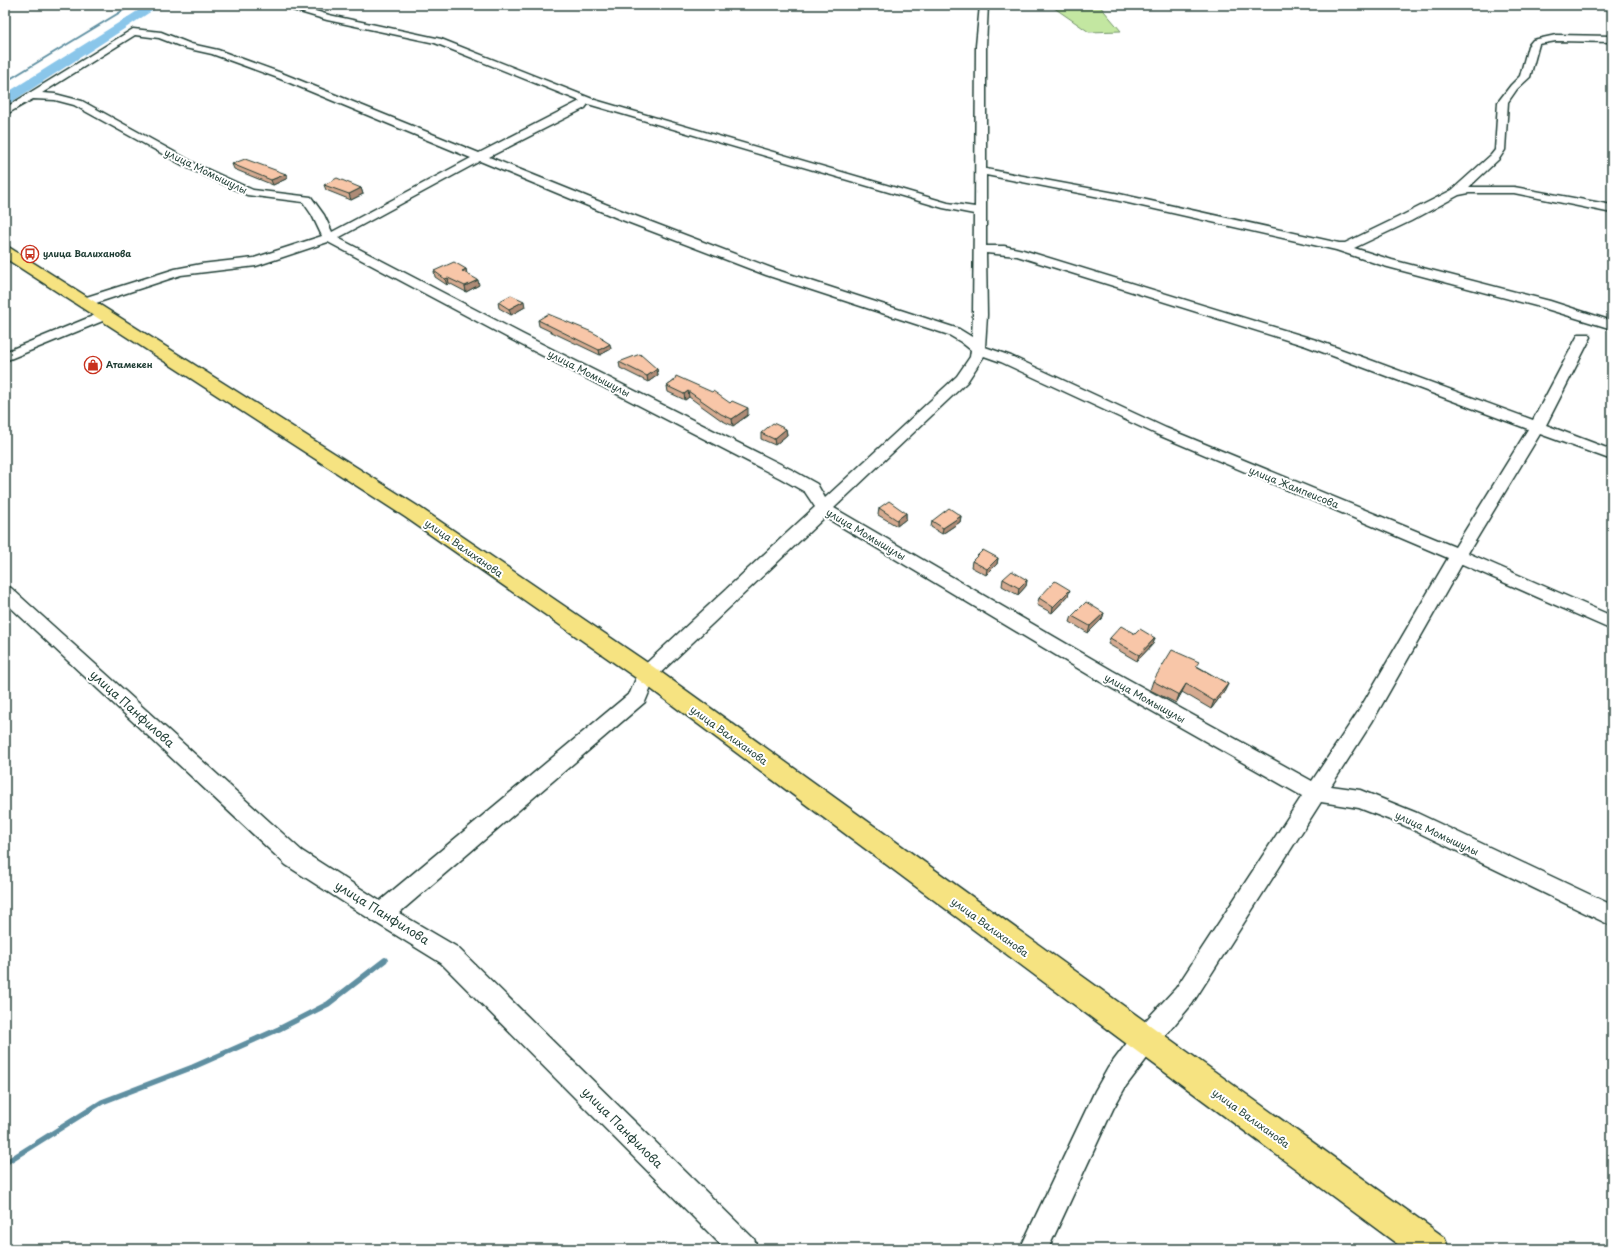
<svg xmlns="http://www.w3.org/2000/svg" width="1617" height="1254" font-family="'Playpen Sans',sans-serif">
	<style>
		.green { fill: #c3e7a1; stroke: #71926a }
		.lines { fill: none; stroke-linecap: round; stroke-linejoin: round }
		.stream-far1 { stroke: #5f8fa1; stroke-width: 2 }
		.stream { stroke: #5f8fa1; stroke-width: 5.5 }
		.river { fill: #8ac6ea; fill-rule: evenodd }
		.minor-casing { stroke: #1f3d34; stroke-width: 3 }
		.major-casing { stroke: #1f3d34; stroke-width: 3 }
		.minor { fill: #fff; fill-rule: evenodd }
		.major { fill: #f6e381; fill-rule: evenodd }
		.wall { fill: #d5aa90; stroke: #1f3d34 }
		.shaded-wall { fill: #ae8b76; stroke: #1f3d34 }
		.building { fill: #f8c6a8; stroke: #1f3d34 }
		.labels { text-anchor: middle; stroke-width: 4; stroke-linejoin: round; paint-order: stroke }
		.far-poi-label { font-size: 9px; font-weight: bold; fill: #1f3d34; stroke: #fff; text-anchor: start }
		.street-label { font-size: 10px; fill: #1f3d34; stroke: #fff }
		.near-street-label { font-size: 12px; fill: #1f3d34; stroke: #fff }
	</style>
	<rect width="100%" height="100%" fill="#fff"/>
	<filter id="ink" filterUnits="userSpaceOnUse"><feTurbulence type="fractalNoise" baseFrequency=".025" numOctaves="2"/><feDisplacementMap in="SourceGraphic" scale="8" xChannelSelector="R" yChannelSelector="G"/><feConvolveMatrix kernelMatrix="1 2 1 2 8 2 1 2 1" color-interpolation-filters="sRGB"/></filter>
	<g filter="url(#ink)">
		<path class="green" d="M 1050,5 L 1099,5 L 1121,31 L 1089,32 Z"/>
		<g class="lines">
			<path class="stream-far1" d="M 5,82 L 132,5"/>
			<path class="stream" d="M 5,1163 L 102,1102 L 193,1067 L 279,1029 L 328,1004 L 385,960"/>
			<path class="river" d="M 147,5 L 161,5 L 10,103 L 5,104 L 5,94 Z"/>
			<defs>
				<g id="minor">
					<path d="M 293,5 L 303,5 L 302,7 L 329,15 L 441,39 L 595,100 L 948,203 L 975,207 L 976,46 L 980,5 L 988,5 L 986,46 L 986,169 L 1115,193 L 1339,243 L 1345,243 L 1403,215 L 1452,190 L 1491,155 L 1495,150 L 1498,102 L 1511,85 L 1520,76 L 1528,46 L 1533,40 L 1556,35 L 1612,36 L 1612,42 L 1556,41 L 1539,44 L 1530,77 L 1517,89 L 1508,102 L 1505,150 L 1499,159 L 1469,187 L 1514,187 L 1612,205 L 1612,213 L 1514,193 L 1469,193 L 1459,195 L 1411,221 L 1354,248 L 1392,260 L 1550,301 L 1612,321 L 1612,329 L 1540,307 L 1384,266 L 1336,250 L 1115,200 L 986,175 L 986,246 L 1004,246 L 1023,250 L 1316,340 L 1533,420 L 1577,337 L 1579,334 L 1589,334 L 1591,337 L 1546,425 L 1612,450 L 1612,460 L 1540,434 L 1468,553 L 1612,616 L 1612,630 L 1462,564 L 1372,722 L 1331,786 L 1360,790 L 1417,813 L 1612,905 L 1612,926 L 1403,825 L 1359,808 L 1321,802 L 1192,1004 L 1154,1049 L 1126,1086 L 1113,1109 L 1048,1249 L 1020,1249 L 1095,1091 L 1108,1068 L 1136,1031 L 1176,988 L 1302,796 L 1099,681 L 825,517 L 655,678 L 645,702 L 399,913 L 457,947 L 754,1239 L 758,1249 L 725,1249 L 441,963 L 373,921 L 286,865 L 5,602 L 5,586 L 11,588 L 302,851 L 380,901 L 630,693 L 640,669 L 815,507 L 805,492 L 780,478 L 512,340 L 328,242 L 256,266 L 181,275 L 90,305 L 80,305 L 78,302 L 80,299 L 175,269 L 201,264 L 254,258 L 322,236 L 312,215 L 303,202 L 247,195 L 188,168 L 74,105 L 55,100 L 33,99 L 5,115 L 5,108 L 133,29 L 161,32 L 191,44 L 218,50 L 284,74 L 479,153 L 580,101 L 435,43 L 327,20 L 293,10 L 292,8 ZM 135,35 L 159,38 L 185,48 L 212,54 L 278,78 L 471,158 L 332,232 L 324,215 L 311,197 L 253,190 L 196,164 L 82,101 L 55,94 L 42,93 ZM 588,104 L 943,208 L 974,214 L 973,315 L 972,337 L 959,329 L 774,269 L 625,212 L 489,157 L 585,108 ZM 480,161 L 617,218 L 766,275 L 949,335 L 961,342 L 971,350 L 970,357 L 957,376 L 825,498 L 817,484 L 792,470 L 522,334 L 338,238 ZM 986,253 L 1017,256 L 1306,346 L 1528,429 L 1455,547 L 1166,428 L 1011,356 L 985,347 L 987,315 ZM 984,356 L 1001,362 L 1156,434 L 1448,558 L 1358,712 L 1312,781 L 1113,671 L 834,508 L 967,382 Z"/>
					<path d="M 105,311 L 110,312 L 112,315 L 110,318 L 5,361 L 5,352 Z"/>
				</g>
				<path id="major" d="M 5,246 L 10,248 L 419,507 L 655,668 L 1444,1237 L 1449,1249 L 1404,1249 L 1135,1050 L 639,680 L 405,517 L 5,258 Z"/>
			</defs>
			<use href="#minor" class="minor-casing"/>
			<use href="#major" class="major-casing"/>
			<use href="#minor" class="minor"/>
			<use href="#major" class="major"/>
		</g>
		<g class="wall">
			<path d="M 232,164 L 288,178 L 273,185 L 234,169 Z"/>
			<path d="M 324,185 L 361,188 L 363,194 L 351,200 L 326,190 Z"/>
			<path d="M 466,269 L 467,274 L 479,285 L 466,292 L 449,283 L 447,285 L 435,277 L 434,271 Z"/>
			<path d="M 498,302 L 525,307 L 511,315 L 499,308 Z"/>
			<path d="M 538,320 L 603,338 L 604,340 L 611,349 L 600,355 L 539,326 Z"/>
			<path d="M 619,362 L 657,369 L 658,375 L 648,382 L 620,368 Z"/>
			<path d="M 674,381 L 748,415 L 733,426 L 721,420 L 689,397 L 685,400 L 668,392 L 667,386 Z"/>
			<path d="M 786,429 L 787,435 L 775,445 L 761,439 L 761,433 Z"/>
			<path d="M 879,508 L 906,513 L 906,519 L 897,526 L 878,515 Z"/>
			<path d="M 961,516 L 960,522 L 942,534 L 931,527 L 932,521 Z"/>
			<path d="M 998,558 L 997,564 L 986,575 L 971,567 L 972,561 Z"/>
			<path d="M 1003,579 L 1027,580 L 1026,586 L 1018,595 L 1002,586 Z"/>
			<path d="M 1068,596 L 1052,613 L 1037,605 L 1039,598 Z"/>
			<path d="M 1104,613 L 1102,619 L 1088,633 L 1070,622 L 1072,616 Z"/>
			<path d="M 1135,634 L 1155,638 L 1153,644 L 1137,661 L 1108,644 L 1110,638 Z"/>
			<path d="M 1197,666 L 1228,684 L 1224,692 L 1211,709 L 1182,692 L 1176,703 L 1150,690 L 1153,681 Z"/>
		</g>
		<g class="shaded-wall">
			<path d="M 286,174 L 288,178 L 273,185 L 271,180 Z"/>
			<path d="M 361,188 L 363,194 L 351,200 L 349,194 Z"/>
			<path d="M 466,269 L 467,275 L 462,271 Z"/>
			<path d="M 448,278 L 449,283 L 447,285 L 445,279 Z"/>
			<path d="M 478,280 L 479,285 L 466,292 L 465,286 Z"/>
			<path d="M 524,301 L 525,307 L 511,315 L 509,309 Z"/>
			<path d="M 610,344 L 611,349 L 600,355 L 599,350 Z"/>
			<path d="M 657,369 L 658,375 L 648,382 L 647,376 Z"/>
			<path d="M 688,391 L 689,397 L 685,400 L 684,394 Z"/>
			<path d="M 748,408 L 748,415 L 733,426 L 732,419 Z"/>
			<path d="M 786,429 L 787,435 L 775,445 L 774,439 Z"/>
			<path d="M 906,513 L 906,519 L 897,526 L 897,520 Z"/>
			<path d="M 961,516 L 960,522 L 942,534 L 943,528 Z"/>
			<path d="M 998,558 L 997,564 L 986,575 L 987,569 Z"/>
			<path d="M 1027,580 L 1026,586 L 1018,595 L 1019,588 Z"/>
			<path d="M 1070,590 L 1068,596 L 1052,613 L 1053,607 Z"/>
			<path d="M 1104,613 L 1102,619 L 1088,633 L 1090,626 Z"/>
			<path d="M 1155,638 L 1153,644 L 1137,661 L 1139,655 Z"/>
			<path d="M 1186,684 L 1182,692 L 1176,703 L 1179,695 Z"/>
			<path d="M 1228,684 L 1224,692 L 1211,709 L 1214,701 Z"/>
		</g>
		<g class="building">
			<path d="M 245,159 L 286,174 L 271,180 L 232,164 Z"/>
			<path d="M 337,178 L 361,188 L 349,194 L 324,185 Z"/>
			<path d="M 454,262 L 466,269 L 462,271 L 478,280 L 465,286 L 448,278 L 445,279 L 434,271 Z"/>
			<path d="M 511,295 L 524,301 L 509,309 L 498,302 Z"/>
			<path d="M 548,314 L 592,332 L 603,338 L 602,339 L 610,344 L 599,350 L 538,320 Z"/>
			<path d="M 640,354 L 657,369 L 647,376 L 619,362 Z"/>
			<path d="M 676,376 L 712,392 L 713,391 L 730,403 L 732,401 L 748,408 L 732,419 L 721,414 L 688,391 L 684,394 L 667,386 L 674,381 Z"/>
			<path d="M 773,423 L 786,429 L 774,439 L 761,433 Z"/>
			<path d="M 889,501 L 906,513 L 897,520 L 879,508 Z"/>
			<path d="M 949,508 L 961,516 L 943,528 L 932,521 Z"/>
			<path d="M 983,550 L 998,558 L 987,569 L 972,561 Z"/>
			<path d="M 1012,571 L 1027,580 L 1019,588 L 1003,579 Z"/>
			<path d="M 1055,581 L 1070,590 L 1053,607 L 1039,598 Z"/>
			<path d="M 1086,602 L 1104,613 L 1090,626 L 1072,616 Z"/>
			<path d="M 1121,626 L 1135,634 L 1140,629 L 1155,638 L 1139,655 L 1110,638 Z"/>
			<path d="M 1172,650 L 1199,662 L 1196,666 L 1228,684 L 1214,701 L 1186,684 L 1179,695 L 1153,681 Z"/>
		</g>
	</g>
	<defs>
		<symbol id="bus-ring" viewBox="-11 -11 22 22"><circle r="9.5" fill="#fff" stroke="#c8321e" stroke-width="1.5"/><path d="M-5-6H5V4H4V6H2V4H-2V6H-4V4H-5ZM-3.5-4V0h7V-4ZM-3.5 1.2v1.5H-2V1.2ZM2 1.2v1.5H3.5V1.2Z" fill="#c8321e"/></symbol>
		<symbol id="shop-ring" viewBox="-11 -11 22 22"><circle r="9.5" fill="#fff" stroke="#c8321e" stroke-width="1.5"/><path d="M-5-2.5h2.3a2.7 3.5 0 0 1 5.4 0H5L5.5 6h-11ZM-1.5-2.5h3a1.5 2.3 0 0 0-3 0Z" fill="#c8321e"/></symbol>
	</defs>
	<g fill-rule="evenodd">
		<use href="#bus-ring" x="20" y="244" width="20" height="20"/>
		<use href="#shop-ring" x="83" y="355" width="20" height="20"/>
	</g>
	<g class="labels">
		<g class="far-poi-label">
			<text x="43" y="257">улица Валиханова</text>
			<text x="106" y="368">Атамекен</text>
		</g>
		<g class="street-label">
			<text transform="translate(206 171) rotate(26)" y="4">улица Момышулы</text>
			<text transform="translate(589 373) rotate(27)" y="4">улица Момышулы</text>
			<text transform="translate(1294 487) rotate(22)" y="4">улица Жампеисова</text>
			<text transform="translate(866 534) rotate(31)" y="4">улица Момышулы</text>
			<text transform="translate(464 548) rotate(35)" y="4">улица Валиханова</text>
			<text transform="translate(1145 698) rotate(29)" y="4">улица Момышулы</text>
			<text transform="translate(729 735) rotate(36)" y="4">улица Валиханова</text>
			<text transform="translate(1437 833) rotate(25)" y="4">улица Момышулы</text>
			<text transform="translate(990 927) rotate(36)" y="4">улица Валиханова</text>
			<text transform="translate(1251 1118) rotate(36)" y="4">улица Валиханова</text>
		</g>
		<g class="near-street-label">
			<text transform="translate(132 709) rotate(42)" y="4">улица Панфилова</text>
			<text transform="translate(382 913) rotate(32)" y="4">улица Панфилова</text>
			<text transform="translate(622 1128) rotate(45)" y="4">улица Панфилова</text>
		</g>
	</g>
	<rect width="1617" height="1254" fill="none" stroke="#fff" stroke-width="20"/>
	<rect x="10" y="10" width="1597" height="1234" fill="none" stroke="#1f3d34" stroke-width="1.5" filter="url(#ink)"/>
</svg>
